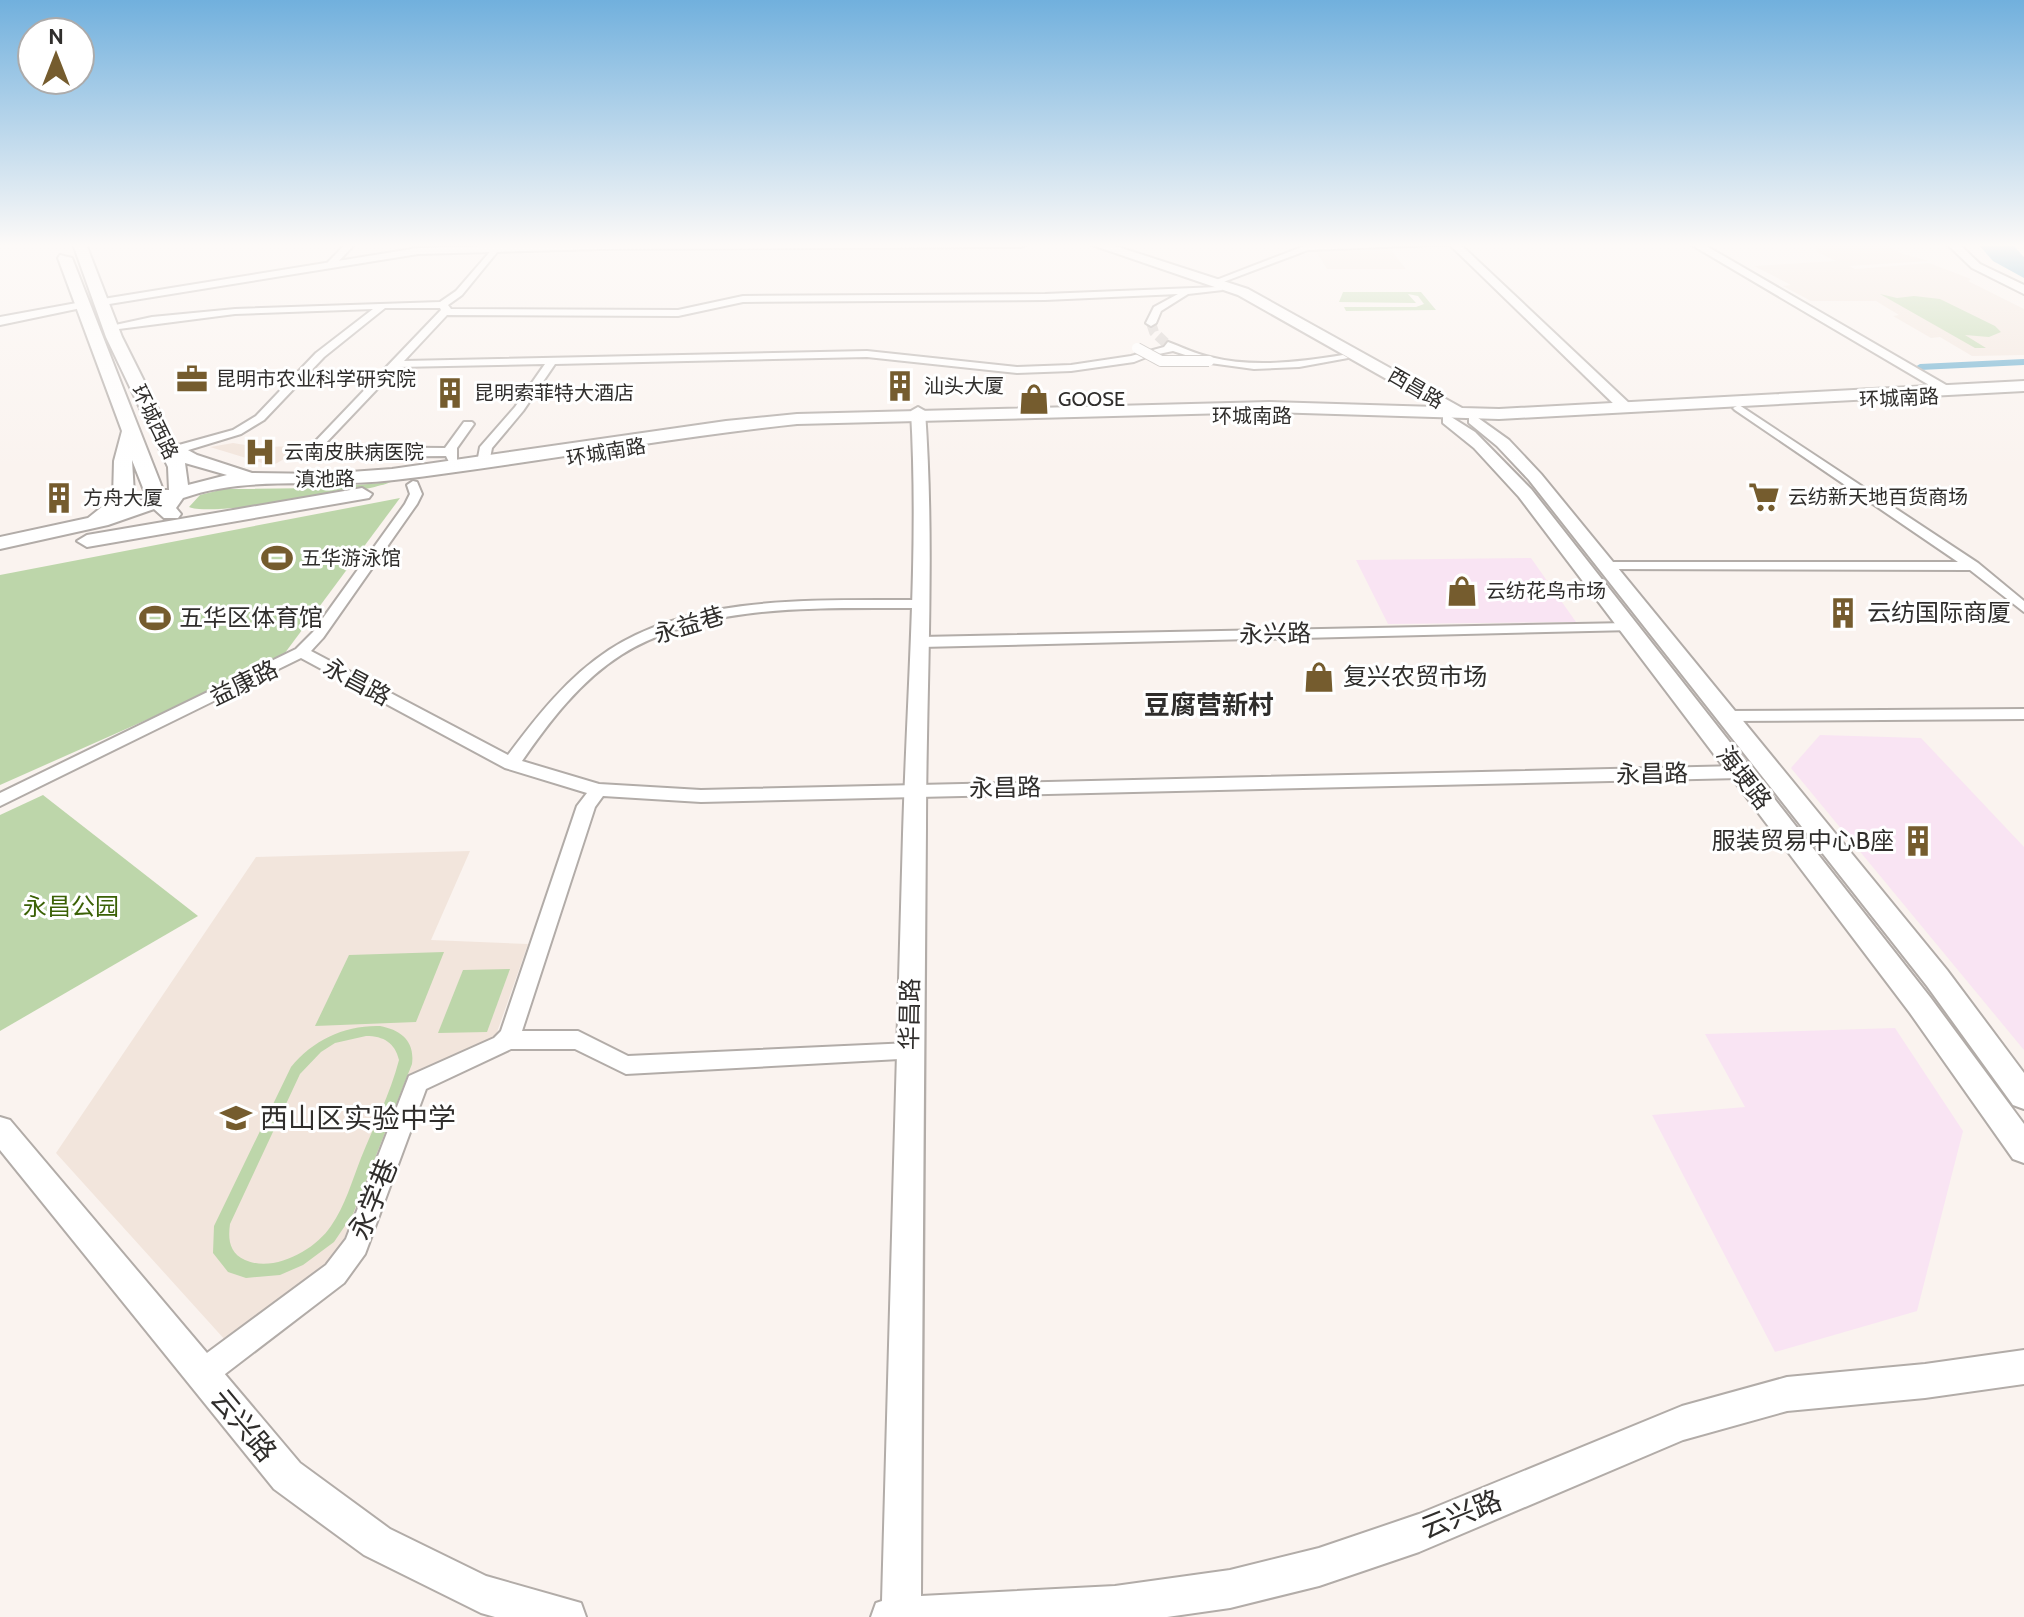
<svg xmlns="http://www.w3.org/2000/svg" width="2024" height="1617" font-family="Cabin,'Noto Sans SC',sans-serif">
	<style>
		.commercial { fill: #f9e4f3 }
		.built { fill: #f2e5dc }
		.green { fill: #bdd6aa; fill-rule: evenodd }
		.water { fill: #5fa9cc }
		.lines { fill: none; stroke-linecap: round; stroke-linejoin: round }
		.canal { fill: #5fa9cc; fill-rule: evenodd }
		.minor-tunnel { stroke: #d2ccc8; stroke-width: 10; stroke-dasharray: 10 5; stroke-linecap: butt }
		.minor-casing { stroke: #b2aca8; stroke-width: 4 }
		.tertiary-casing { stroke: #b2aca8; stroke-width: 4 }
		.secondary-casing { stroke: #b2aca8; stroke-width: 4 }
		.primary-casing { stroke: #b2aca8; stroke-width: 4 }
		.minor { fill: #fff; fill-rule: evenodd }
		.tertiary { fill: #fff; fill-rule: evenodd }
		.secondary { fill: #fff; fill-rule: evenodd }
		.primary { fill: #fff; fill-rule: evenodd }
		.minor-bridge-casing { stroke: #b2aca8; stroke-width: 12; stroke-linecap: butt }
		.minor-bridge { stroke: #fff; stroke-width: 10 }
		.labels { text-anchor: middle; stroke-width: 6; stroke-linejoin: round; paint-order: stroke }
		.far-poi-label { font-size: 20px; fill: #302e2c; stroke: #fff; text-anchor: start }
		.far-street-label { font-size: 20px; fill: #302e2c; stroke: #fff }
		.poi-label { font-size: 24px; fill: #302e2c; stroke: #fff; text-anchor: start }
		.street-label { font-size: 24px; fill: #302e2c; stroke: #fff }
		.park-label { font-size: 24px; fill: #3b6106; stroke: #fff }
		.neighbourhood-label { font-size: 26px; font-weight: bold; fill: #302e2c; stroke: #fff }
		.near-poi-label { font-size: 28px; fill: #302e2c; stroke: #fff; text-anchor: start }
		.near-street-label { font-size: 28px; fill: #302e2c; stroke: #fff }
	</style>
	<rect width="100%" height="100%" fill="#faf3ef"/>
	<g class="commercial">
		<path d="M 1531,558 L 1576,622 L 1388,624 L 1356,560 Z"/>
		<path d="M 1820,735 L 1921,738 L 2024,847 L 2024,1050 L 1791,768 Z"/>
		<path d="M 1895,1028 L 1963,1131 L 1917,1311 L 1775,1352 L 1652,1115 L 1745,1107 L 1705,1034 Z"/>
	</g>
	<g class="built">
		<path d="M 1814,244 L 1885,244 L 1903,254 L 1929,261 L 1849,266 L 1855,269 L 1929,263 L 1971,279 L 1968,281 L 2024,309 L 2024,355 L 1972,356 L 1940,337 L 1931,338 L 1893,316 L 1899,315 L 1876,301 L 1811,301 L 1783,286 L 1791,285 L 1754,266 L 1836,261 L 1817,252 Z"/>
		<path d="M 1314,248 L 1389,248 L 1406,269 L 1327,269 Z"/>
		<path d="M 233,443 L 257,447 L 306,446 L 272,466 L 210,447 Z"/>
		<path d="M 470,851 L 431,940 L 528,944 L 495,1038 L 407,1083 L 343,1241 L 323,1269 L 226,1341 L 56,1153 L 256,857 Z"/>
	</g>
	<g class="green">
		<path d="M 1343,292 L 1421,292 L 1436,310 L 1346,311 L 1344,307 L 1416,307 L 1424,304 L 1418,296 L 1408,294 L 1416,303 L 1339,302 Z"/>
		<path d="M 1880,294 L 1897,298 L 1914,296 L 1940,299 L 1995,326 L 2001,332 L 1989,337 L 1965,335 L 1986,348 L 1975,348 Z"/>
		<path d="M 391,482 C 369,492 209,517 189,507 L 200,495 L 224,489 L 322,488 Z"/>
		<path d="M 400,498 L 279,661 L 0,785 L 0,575 Z"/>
		<path d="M 43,795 L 198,916 L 0,1031 L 0,815 Z"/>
		<path d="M 444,952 L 416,1022 L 315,1026 L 349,955 Z"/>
		<path d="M 510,969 L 487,1032 L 438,1033 L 463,970 Z"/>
		<path d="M 380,1026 C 401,1030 415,1041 412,1064 L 353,1214 L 334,1242 L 303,1265 L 280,1275 L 246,1278 L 228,1272 L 213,1253 L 214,1226 L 291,1067 C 313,1040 345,1025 380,1026 ZM 366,1036 C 384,1036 395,1043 399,1060 C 390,1094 374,1126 361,1158 C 352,1181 345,1206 331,1226 C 315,1250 274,1273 245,1260 C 229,1253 228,1239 230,1224 L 300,1074 L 321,1052 L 335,1043 Z"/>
	</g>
	<path class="water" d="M 1978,244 L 2012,244 L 2024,257 L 2024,278 L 1993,261 Z"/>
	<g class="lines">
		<path class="canal" d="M 2024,359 L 2024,365 L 1920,370 L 1915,367 L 1920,364 Z"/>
		<path class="minor-tunnel" d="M 1151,323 L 1154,332 L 1168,345"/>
		<defs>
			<g id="minor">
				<path d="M 346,244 L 355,244 L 334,266 L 328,266 L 328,262 Z"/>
				<path d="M 1459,244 L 1308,250 L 1218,284 L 1211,282 L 1307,245 Z"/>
				<path d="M 495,246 L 498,251 L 462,295 L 448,305 L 451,309 L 678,310 L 743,296 L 1045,294 L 1218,287 L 1223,290 L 1188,294 L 1161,311 L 1156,323 L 1151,326 L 1146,323 L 1154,307 L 1178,294 L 1045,300 L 743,302 L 678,316 L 447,315 L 404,361 L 867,351 L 1017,367 L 1071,365 L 1131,356 L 1164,347 L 1168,342 C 1182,347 1195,354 1210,357 C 1253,368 1299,362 1343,355 L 1348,358 L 1299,367 L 1254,369 L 1210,363 L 1173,351 L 1149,356 L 1134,362 L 1071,371 L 1017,373 L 867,357 L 555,364 L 523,411 L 492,448 L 489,463 L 483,467 L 477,463 L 480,447 L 515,407 L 545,364 L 398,367 L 322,447 L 445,448 L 464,422 L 472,422 L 474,424 L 457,448 L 457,462 L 449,462 L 446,456 L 324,457 L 309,448 L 441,310 L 440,308 L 385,308 L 324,357 L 264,420 L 241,434 L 172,455 L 166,451 L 168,448 L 233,430 L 256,416 L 316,353 L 373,309 L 235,314 L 111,330 L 106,327 L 152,317 L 235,309 L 440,302 L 456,291 Z"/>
				<path d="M 1739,405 L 1978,563 L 2024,601 L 2024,612 L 1970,570 L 1600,569 L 1598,566 L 1605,562 L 1958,562 L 1735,410 L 1733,408 Z"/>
				<path d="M 413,481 L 417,482 L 422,494 L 417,504 L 323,638 L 311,651 L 508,755 C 537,716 568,677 609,650 C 695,593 822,601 920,600 L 927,604 L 920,608 C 822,609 708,601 621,655 C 580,681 549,722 522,761 L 599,784 L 701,790 L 1740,766 L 1749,772 L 1740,778 L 701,802 L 603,796 L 595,807 L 522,1031 L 578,1031 L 628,1056 L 910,1043 L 918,1046 L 921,1052 L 918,1058 L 626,1074 L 575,1049 L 511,1049 L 426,1089 L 365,1254 L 344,1283 L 212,1384 L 202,1388 L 192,1384 L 188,1374 L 192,1364 L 326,1265 L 346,1239 L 409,1076 L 494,1038 L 501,1031 L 577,806 L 587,793 L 505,768 L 301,658 L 0,806 L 0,793 L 296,649 L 313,632 L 405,504 L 410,494 L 407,485 Z"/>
				<path d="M 1628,623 L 1633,624 L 1633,630 L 921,647 L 913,642 L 921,637 Z"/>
				<path d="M 2024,709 L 2024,719 L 1725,721 L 1717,716 L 1725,711 Z"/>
			</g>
			<g id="tertiary">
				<path d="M 555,244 L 1027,244 L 1022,247 L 600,249 L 418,254 L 103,305 L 97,302 L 103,299 L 418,248 Z"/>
				<path d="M 1449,244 L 1460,244 L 1630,404 L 1630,410 L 1620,410 Z"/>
				<path d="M 1690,244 L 1703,244 L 1953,389 L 1941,392 Z"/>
				<path d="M 82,302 L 88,305 L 86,307 L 0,325 L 0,317 Z"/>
				<path d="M 918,407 L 925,411 C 935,550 926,689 926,828 C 924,1084 922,1340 921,1596 L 1115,1586 L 1230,1570 L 1319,1548 L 1419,1514 L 1682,1406 L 1787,1377 L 1925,1364 L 2024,1350 L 2024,1384 L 1925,1398 L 1787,1411 L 1683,1440 L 1419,1552 L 1319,1586 L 1230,1608 L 1167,1617 L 871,1617 L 876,1603 L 882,1601 C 889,1345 896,1089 903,834 C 907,693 919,552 911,411 Z"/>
				<path d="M 0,1117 L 10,1120 L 300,1463 L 390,1529 L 486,1576 L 581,1603 L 586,1617 L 495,1617 L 481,1613 L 364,1555 L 274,1489 L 0,1150 Z"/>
			</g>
			<g id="secondary">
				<path d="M 1947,244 L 1959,244 L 1980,264 L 2024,285 L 2024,294 L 1972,268 Z"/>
				<path d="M 1448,415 L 1475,432 L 1531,489 L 1930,997 L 2024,1124 L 2024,1163 L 2013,1159 L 1910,1013 L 1519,497 L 1474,448 L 1443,423 L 1443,417 Z"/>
				<path d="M 1474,415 L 1509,440 L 1541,474 L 1947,970 L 2024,1073 L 2024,1109 L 2013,1105 L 1927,986 L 1529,480 L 1497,446 L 1469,423 L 1469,417 Z"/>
			</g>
			<g id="primary">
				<path d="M 73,244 L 86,244 L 122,337 L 175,443 L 197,455 L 252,473 L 323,474 L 392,469 L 726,421 L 797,414 L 1269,402 L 1436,407 L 1238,295 L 1089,244 L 1109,244 L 1248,289 L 1462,408 L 1499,409 L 2024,381 L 2024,391 L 1499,419 L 1269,412 L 797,424 C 662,438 529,464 394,480 C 324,489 251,474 183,498 L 176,508 L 181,514 L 178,518 L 164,518 L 154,509 L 108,525 L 0,549 L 0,537 L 88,518 L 113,498 L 114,461 L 122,431 L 58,258 L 60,255 L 72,258 L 163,490 L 169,490 L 168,467 L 106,337 ZM 132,460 L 147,498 L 129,504 L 134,494 ZM 185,463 L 227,475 L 188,485 Z"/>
				<path d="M 362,488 L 372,494 L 369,498 L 87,547 L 77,541 L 87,535 Z"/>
			</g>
		</defs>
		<use href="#minor" class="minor-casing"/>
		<use href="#tertiary" class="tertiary-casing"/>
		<use href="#secondary" class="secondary-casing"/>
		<use href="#primary" class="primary-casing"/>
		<use href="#minor" class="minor"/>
		<use href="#tertiary" class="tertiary"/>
		<use href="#secondary" class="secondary"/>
		<use href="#primary" class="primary"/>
		<defs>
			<path id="minor-bridge" d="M 1137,348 L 1161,361 L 1209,361"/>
		</defs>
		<use href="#minor-bridge" class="minor-bridge-casing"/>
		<use href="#minor-bridge" class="minor-bridge"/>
	</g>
	<linearGradient id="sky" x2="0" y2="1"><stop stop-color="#71b0dd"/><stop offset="0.52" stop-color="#fdfaf8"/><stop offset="1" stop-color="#fdfaf8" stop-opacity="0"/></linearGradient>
	<rect width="2024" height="471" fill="url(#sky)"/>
	<defs>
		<symbol id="office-bare" viewBox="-9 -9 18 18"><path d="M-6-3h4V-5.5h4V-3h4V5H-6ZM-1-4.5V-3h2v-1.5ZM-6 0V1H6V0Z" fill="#755c2e" stroke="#fff" stroke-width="2.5" paint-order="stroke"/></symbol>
		<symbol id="building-bare" viewBox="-9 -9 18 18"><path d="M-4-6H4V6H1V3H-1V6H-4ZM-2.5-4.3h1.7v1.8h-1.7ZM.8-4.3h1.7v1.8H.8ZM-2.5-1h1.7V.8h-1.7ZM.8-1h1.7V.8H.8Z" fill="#755c2e" stroke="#fff" stroke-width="2.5" paint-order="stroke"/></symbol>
		<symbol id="shop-bare" viewBox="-9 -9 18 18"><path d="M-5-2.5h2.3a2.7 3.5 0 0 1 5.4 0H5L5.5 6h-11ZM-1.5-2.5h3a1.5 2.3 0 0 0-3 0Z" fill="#755c2e" stroke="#fff" stroke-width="2.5" paint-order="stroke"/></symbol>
		<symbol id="hospital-bare" viewBox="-9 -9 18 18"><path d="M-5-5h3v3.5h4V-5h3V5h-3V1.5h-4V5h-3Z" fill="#755c2e" stroke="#fff" stroke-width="2.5" paint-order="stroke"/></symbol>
		<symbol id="supermarket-bare" viewBox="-9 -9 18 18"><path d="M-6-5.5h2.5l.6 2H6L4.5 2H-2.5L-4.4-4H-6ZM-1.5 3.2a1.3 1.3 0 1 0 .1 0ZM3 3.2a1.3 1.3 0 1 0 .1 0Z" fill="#755c2e" stroke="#fff" stroke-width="2.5" paint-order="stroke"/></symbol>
		<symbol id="stadium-bare" viewBox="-9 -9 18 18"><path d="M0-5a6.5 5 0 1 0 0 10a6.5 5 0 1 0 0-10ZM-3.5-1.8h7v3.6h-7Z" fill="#755c2e" stroke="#fff" stroke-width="2.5" paint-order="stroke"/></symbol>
		<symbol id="school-bare" viewBox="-9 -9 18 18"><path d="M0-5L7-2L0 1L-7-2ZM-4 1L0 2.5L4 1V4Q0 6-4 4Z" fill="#755c2e" stroke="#fff" stroke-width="2.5" paint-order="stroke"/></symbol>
	</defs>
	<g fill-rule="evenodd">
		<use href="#office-bare" x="170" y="357" width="44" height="44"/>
		<use href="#building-bare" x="878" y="364" width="44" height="44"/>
		<use href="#building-bare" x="428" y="371" width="44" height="44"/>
		<use href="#shop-bare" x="1012" y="377" width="44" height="44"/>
		<use href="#hospital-bare" x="238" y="430" width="44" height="44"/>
		<use href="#supermarket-bare" x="1742" y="475" width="44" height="44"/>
		<use href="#building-bare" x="37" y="476" width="44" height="44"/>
		<use href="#stadium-bare" x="255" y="536" width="44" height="44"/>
		<use href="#shop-bare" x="1440" y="569" width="44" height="44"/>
		<use href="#building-bare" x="1821" y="591" width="44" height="44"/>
		<use href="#stadium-bare" x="133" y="596" width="44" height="44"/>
		<use href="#shop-bare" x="1297" y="655" width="44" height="44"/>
		<use href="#building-bare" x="1896" y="819" width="44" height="44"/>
		<use href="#school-bare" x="214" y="1096" width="44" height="44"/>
	</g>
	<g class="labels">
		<g class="far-poi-label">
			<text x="216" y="386">昆明市农业科学研究院</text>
			<text x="924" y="393">汕头大厦</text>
			<text x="474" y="400">昆明索菲特大酒店</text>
			<text x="1058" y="406">GOOSE</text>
			<text x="284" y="459">云南皮肤病医院</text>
			<text x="1788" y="504">云纺新天地百货商场</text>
			<text x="83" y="505">方舟大厦</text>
			<text x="301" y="565">五华游泳馆</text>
			<text x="1486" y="598">云纺花鸟市场</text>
		</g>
		<g class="far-street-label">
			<text transform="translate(1416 388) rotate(30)" y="7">西昌路</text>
			<text transform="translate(1899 398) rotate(-3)" y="7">环城南路</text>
			<text x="1252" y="423">环城南路</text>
			<text transform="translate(155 422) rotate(64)" y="7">环城西路</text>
			<text transform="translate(606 452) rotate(-10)" y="7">环城南路</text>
			<text transform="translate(325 479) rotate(-1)" y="7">滇池路</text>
		</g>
		<g class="poi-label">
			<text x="1867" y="621">云纺国际商厦</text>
			<text x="179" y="626">五华区体育馆</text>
			<text x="1343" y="685">复兴农贸市场</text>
			<text x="1894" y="849" text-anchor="end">服装贸易中心B座</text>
		</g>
		<g class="street-label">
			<text transform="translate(689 625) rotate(-17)" y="8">永益巷</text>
			<text transform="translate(1275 634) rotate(-1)" y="8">永兴路</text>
			<text transform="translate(357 682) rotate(28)" y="8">永昌路</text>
			<text transform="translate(244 683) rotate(-26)" y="8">益康路</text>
			<text transform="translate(1652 774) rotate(-1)" y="8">永昌路</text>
			<text transform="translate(1744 778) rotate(52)" y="8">海埂路</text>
			<text transform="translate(1005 788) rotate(-1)" y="8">永昌路</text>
			<text transform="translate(910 1014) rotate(-89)" y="8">华昌路</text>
		</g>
		<g class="park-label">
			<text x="71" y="915">永昌公园</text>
		</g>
		<g class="neighbourhood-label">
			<text x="1209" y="714">豆腐营新村</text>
		</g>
		<g class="near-poi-label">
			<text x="260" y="1128">西山区实验中学</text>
		</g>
		<g class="near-street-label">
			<text transform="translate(373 1199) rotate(-68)" y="10">永学巷</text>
			<text transform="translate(244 1425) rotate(50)" y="10">云兴路</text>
			<text transform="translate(1461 1514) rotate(-22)" y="10">云兴路</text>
		</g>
	</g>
	<g transform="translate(56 56)"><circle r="38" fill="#ffffff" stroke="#acabab" stroke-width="2"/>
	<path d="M0-6L14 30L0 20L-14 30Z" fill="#755c2e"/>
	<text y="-12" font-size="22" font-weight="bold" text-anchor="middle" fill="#302e2c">N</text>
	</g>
</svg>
